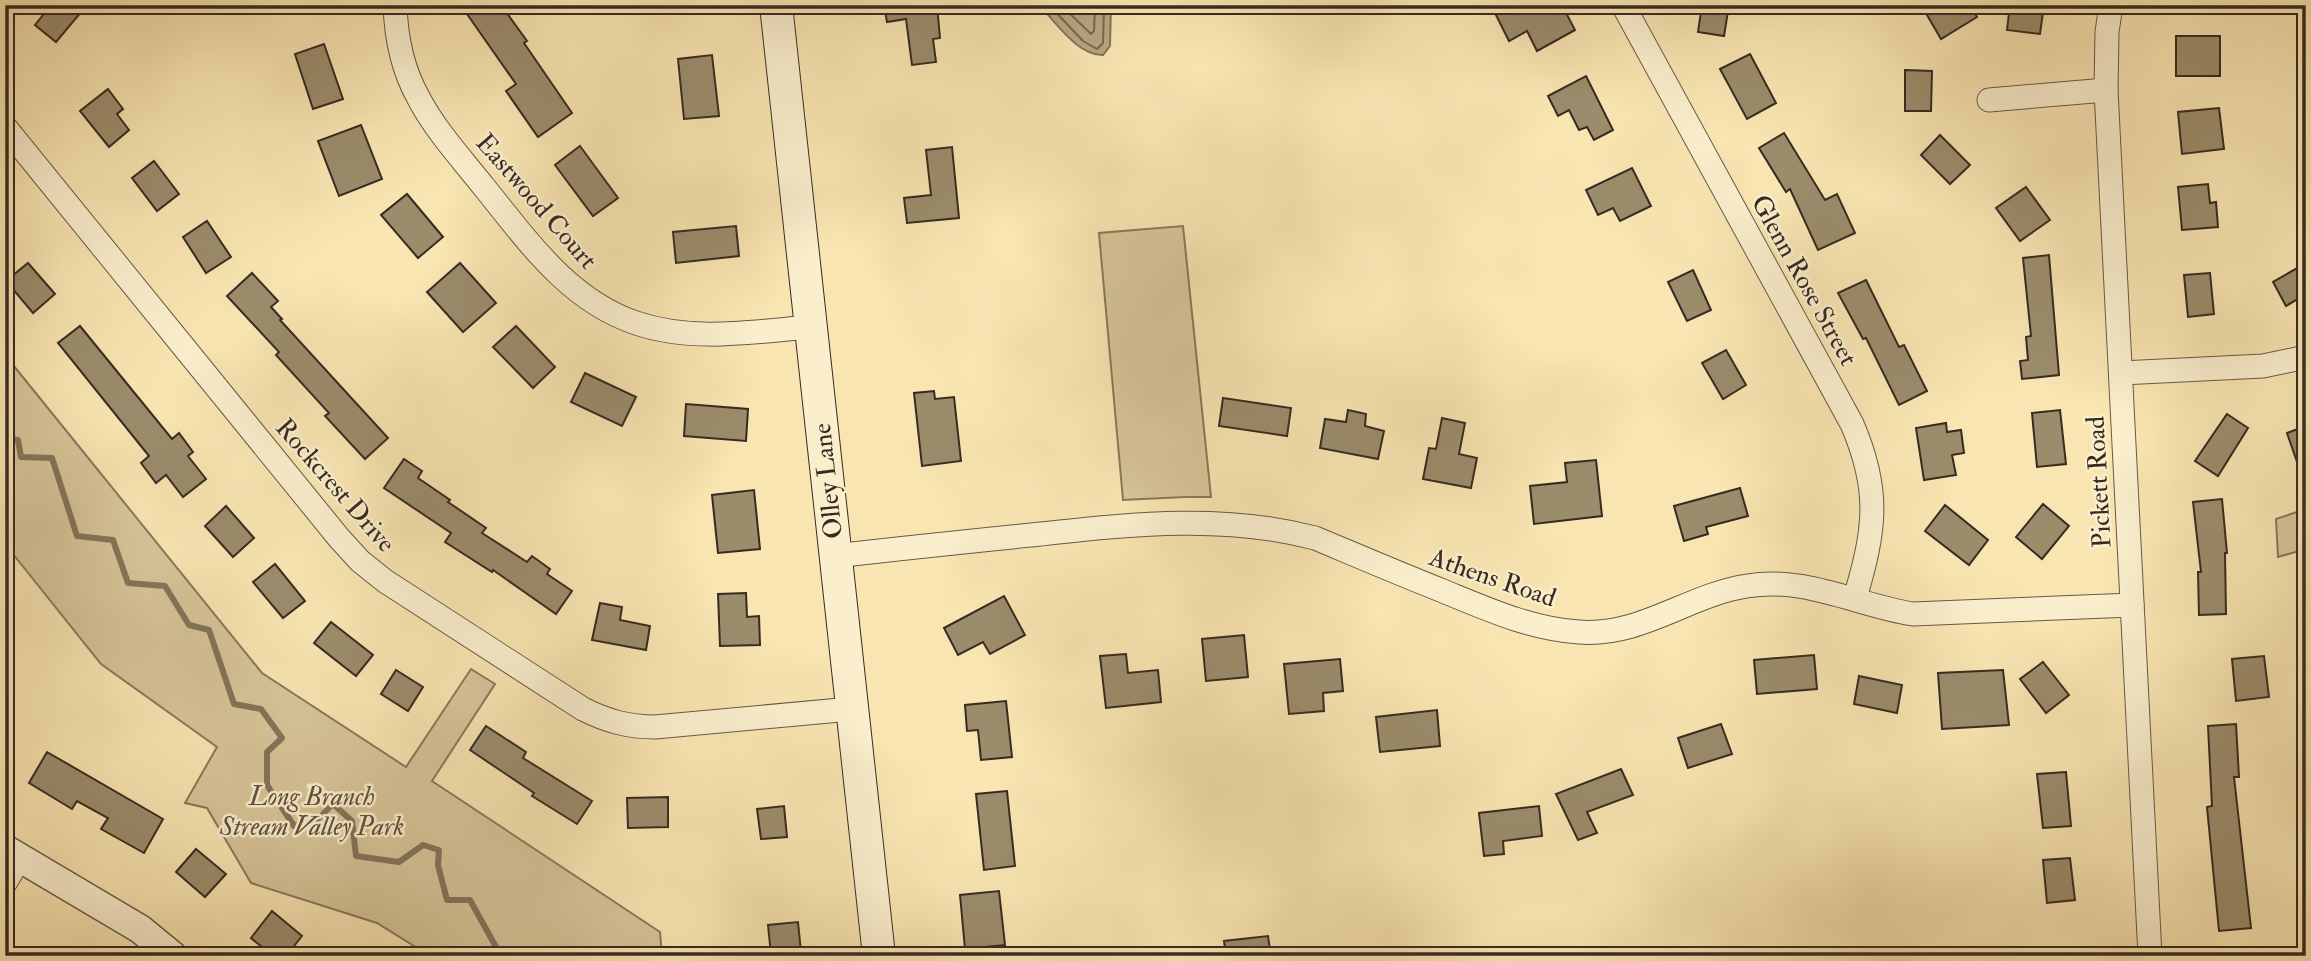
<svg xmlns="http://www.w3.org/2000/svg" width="2311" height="961" font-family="'IM FELL Double Pica',serif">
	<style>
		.green { fill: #d7c599; stroke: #87785d; stroke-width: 2 }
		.water { fill: #b6a681; stroke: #83755b; stroke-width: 2 }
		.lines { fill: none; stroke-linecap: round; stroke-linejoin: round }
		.shore { stroke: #766851; stroke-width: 2 }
		.stream { stroke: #83755b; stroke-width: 6 }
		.building { fill: #9b8c6c; stroke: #372b21; stroke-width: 2 }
		.minor-casing { stroke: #675a45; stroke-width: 25 }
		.tertiary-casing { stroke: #675a45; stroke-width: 31 }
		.secondary-casing { stroke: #372b21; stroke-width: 34 }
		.minor { stroke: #faeecd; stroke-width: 23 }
		.tertiary { stroke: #faeecd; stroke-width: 28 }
		.secondary { stroke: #faeecd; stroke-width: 32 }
		.labels { text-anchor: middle; stroke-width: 5; stroke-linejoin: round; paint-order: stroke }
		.street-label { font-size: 26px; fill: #372b21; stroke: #faeecd }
		.park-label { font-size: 26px; font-style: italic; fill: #5f523f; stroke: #faeecd }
	</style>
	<rect width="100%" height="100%" fill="#f8e5b2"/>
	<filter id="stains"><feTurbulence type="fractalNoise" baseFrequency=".00286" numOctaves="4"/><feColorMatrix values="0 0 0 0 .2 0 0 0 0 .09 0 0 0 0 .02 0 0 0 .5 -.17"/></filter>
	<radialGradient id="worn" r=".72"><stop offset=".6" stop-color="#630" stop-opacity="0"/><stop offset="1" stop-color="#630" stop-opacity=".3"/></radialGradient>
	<g class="green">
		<path d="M 1183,226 L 1211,497 L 1185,497 L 1123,500 L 1099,233 Z"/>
		<path d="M 5,355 L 262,673 L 406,767 L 471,669 L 495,684 L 432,781 L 660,932 L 662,956 L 430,956 L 377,923 L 251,883 L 207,808 L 185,803 L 217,747 L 101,664 L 5,544 Z"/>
		<path d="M 2306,509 L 2306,549 L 2278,557 L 2276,519 Z"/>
	</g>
	<path class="water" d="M 1039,5 L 1111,5 L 1110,46 L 1103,55 C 1078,56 1056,22 1039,5 Z"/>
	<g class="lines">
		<g class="shore">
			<path d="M 1049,5 L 1083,41 L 1097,49 L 1103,43 L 1104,5"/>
			<path d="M 1061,5 L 1091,34 L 1094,31 L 1095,5"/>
		</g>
		<path class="stream" d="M 5,438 L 18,440 L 21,457 L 52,458 L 77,536 L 113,540 L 128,583 L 165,586 L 189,625 L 209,630 L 234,704 L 261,709 L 282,738 L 267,752 L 267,785 L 294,826 L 316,821 L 333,804 L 352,821 L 356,856 L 399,862 L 423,845 L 439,850 L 438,865 L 447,900 L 470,900 L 501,956"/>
	</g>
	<g class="building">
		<path d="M 51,5 L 87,5 L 56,42 L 35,25 Z"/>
		<path d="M 479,5 L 501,5 L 527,41 L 524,43 L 572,113 L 538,137 L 506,91 L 516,84 L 467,14 Z"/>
		<path d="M 884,5 L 937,5 L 940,38 L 933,39 L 936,62 L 912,65 L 906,19 L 887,22 Z"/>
		<path d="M 1491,5 L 1562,5 L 1575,30 L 1537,51 L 1527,31 L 1509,41 Z"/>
		<path d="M 1702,5 L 1729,5 L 1724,36 L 1698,32 Z"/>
		<path d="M 1942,5 L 1970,5 L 1977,17 L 1941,39 L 1927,15 Z"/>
		<path d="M 2010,5 L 2044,5 L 2040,34 L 2007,30 Z"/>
		<rect x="2176" y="36" width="44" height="40"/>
		<path d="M 324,44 L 343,99 L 313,109 L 295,54 Z"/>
		<path d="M 1750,54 L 1776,103 L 1747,119 L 1720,69 Z"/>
		<path d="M 712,55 L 719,116 L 684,119 L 678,59 Z"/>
		<path d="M 1905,70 L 1932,71 L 1931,111 L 1905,111 Z"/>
		<path d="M 1586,76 L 1613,130 L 1594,140 L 1587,127 L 1579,130 L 1569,110 L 1558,116 L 1548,96 Z"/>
		<path d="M 108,89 L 123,109 L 117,114 L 129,130 L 109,147 L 80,111 Z"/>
		<path d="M 2219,108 L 2224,149 L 2182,154 L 2178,112 Z"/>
		<path d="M 361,125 L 382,179 L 339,196 L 318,141 Z"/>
		<path d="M 1784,133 L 1825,200 L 1837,194 L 1855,233 L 1818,250 L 1790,189 L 1786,192 L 1759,148 Z"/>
		<path d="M 1940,135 L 1970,165 L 1950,184 L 1921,155 Z"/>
		<path d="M 580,146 L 618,198 L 593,216 L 555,165 Z"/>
		<path d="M 952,147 L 959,218 L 907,223 L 904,198 L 931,195 L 926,150 Z"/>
		<path d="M 154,161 L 179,194 L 157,211 L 132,178 Z"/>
		<path d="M 1632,168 L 1651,206 L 1620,221 L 1613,208 L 1598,215 L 1586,190 Z"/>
		<path d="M 2208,184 L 2210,203 L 2216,202 L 2218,227 L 2182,230 L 2178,187 Z"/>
		<path d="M 2026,187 L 2050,220 L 2020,241 L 1996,208 Z"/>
		<path d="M 407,194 L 443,237 L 418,258 L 381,215 Z"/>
		<path d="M 207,221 L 231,257 L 206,273 L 183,237 Z"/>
		<path d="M 736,226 L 739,256 L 676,263 L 673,232 Z"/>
		<path d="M 2049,255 L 2059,375 L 2022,379 L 2020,361 L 2028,360 L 2026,337 L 2031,336 L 2023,258 Z"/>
		<path d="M 28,263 L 55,294 L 33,313 L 6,281 Z"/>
		<path d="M 460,263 L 496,303 L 463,332 L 427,292 Z"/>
		<path d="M 2306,263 L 2306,294 L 2286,306 L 2273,282 Z"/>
		<path d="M 1693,270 L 1711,310 L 1687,321 L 1668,282 Z"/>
		<path d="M 252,273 L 278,301 L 271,307 L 282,319 L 280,320 L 388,438 L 365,459 L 325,416 L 329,413 L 276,355 L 279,352 L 227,296 Z"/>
		<path d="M 2210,273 L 2214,314 L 2188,317 L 2184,275 Z"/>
		<path d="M 1866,280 L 1899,347 L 1904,345 L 1927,391 L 1899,405 L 1866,338 L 1863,339 L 1838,293 Z"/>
		<path d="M 80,326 L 172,439 L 179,433 L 193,452 L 188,456 L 206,479 L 183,497 L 166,475 L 156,483 L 141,463 L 149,456 L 58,343 Z"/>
		<path d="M 516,326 L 555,367 L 533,388 L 493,347 Z"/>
		<path d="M 1726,350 L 1746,385 L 1723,399 L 1702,363 Z"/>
		<path d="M 585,373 L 636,397 L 622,426 L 571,402 Z"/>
		<path d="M 934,391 L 935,399 L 954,397 L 961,461 L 922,466 L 914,393 Z"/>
		<path d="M 1223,398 L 1291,408 L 1287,436 L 1219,426 Z"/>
		<path d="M 686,404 L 748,409 L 746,441 L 684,436 Z"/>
		<path d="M 1348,410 L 1366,414 L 1365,426 L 1384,431 L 1378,459 L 1320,448 L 1325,419 L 1346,422 Z"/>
		<path d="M 2060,410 L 2066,464 L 2037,467 L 2032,413 Z"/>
		<path d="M 2227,414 L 2248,428 L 2218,476 L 2195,461 Z"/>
		<path d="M 1442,418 L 1465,423 L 1459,454 L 1477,458 L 1471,488 L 1423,479 L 1429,448 L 1436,449 Z"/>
		<path d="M 1946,423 L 1947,432 L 1961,430 L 1964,453 L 1952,455 L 1956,475 L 1924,480 L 1916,428 Z"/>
		<path d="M 2306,426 L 2306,479 L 2303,479 L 2287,433 Z"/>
		<path d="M 404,459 L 422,471 L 418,478 L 450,500 L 448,502 L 486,528 L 482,533 L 527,562 L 532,556 L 550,569 L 547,574 L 572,591 L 556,614 L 493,570 L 492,572 L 445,542 L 451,533 L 384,488 Z"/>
		<path d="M 1596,460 L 1602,516 L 1534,524 L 1530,486 L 1567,482 L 1565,463 Z"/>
		<path d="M 1740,488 L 1748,516 L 1706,527 L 1708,534 L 1684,541 L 1674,506 Z"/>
		<path d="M 754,490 L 760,549 L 718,553 L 712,495 Z"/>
		<path d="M 2222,499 L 2227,553 L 2225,553 L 2226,614 L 2199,615 L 2198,572 L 2201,572 L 2193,502 Z"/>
		<path d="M 2043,504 L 2069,526 L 2042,559 L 2016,537 Z"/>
		<path d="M 1945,505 L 1988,540 L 1969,565 L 1925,531 Z"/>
		<path d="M 226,506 L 254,538 L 233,557 L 205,526 Z"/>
		<path d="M 275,564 L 305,601 L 283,618 L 253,582 Z"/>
		<path d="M 746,593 L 747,617 L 759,616 L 760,645 L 720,646 L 718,594 Z"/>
		<path d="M 1004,596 L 1025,635 L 990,654 L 983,642 L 958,655 L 944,628 Z"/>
		<path d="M 600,603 L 622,607 L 620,620 L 650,626 L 646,650 L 592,640 Z"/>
		<path d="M 331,622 L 373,655 L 356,676 L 314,643 Z"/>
		<path d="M 1244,635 L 1248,677 L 1206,681 L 1202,639 Z"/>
		<path d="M 1126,654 L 1128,673 L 1158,670 L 1161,702 L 1106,708 L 1100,656 Z"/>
		<path d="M 1814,655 L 1817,689 L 1757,694 L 1754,660 Z"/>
		<path d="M 2264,656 L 2269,697 L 2236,701 L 2232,659 Z"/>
		<path d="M 1340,659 L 1343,691 L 1323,693 L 1324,711 L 1289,714 L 1284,664 Z"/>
		<path d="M 2043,662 L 2069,695 L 2046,713 L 2020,679 Z"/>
		<path d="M 396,670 L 423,687 L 408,711 L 381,694 Z"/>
		<path d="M 2003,670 L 2009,725 L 1942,729 L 1938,673 Z"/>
		<path d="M 1859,676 L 1902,685 L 1897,713 L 1854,704 Z"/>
		<path d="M 1006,701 L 1012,757 L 981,760 L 978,730 L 967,731 L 965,705 Z"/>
		<path d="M 1437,710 L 1440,746 L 1380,752 L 1376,717 Z"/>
		<path d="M 1721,724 L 1732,754 L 1688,768 L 1678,738 Z"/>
		<path d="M 2236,724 L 2239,777 L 2234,777 L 2251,928 L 2219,931 L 2207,807 L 2212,806 L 2208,726 Z"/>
		<path d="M 486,726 L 526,752 L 523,758 L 592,801 L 577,824 L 532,796 L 534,793 L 470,750 Z"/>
		<path d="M 47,752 L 163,819 L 144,853 L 101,829 L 108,818 L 77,801 L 72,809 L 29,783 Z"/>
		<path d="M 1621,769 L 1633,795 L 1587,812 L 1597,833 L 1578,840 L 1556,794 Z"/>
		<path d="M 2066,772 L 2071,826 L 2043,828 L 2037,774 Z"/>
		<path d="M 1007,791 L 1015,866 L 984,870 L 976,794 Z"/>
		<path d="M 668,797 L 668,827 L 628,828 L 627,798 Z"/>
		<path d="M 784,806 L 787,837 L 761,839 L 757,809 Z"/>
		<path d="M 1539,806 L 1542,836 L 1503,841 L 1504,854 L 1484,856 L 1479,813 Z"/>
		<path d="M 196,849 L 226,874 L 205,897 L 176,872 Z"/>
		<path d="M 2070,858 L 2075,900 L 2047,903 L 2043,860 Z"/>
		<path d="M 999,891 L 1005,945 L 965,949 L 960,895 Z"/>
		<path d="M 272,911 L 302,936 L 286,956 L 273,956 L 251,938 Z"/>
		<path d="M 798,922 L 801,952 L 771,955 L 768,925 Z"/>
		<path d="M 1268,936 L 1271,956 L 1226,956 L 1224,941 Z"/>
	</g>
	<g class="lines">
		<defs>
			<g id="minor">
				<path d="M 395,5 C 396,36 403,70 418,97 C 435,130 461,158 484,187 C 527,240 568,300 636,323 C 692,342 752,332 810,327"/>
				<path d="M 1623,5 L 1852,424 C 1881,491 1875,530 1855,598"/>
				<path d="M 2111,5 L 2107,32 L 2106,90 L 2150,956"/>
				<path d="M 1989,100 L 2106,90"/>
				<path d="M 5,127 L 339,538 L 360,561 L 385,581 L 583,709 C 607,721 628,727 655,727 L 851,709"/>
				<path d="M 2121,373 L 2263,366 L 2306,357"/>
				<path d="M 835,556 C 903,548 972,541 1041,534 C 1135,524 1222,514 1315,538 C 1358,556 1400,574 1443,591 C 1487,609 1531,629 1579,632 C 1641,637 1688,595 1747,586 C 1806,576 1856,605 1913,614 L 2132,605"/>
				<path d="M 5,883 L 20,858"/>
			</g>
			<path id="tertiary" d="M 5,849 L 140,929 L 173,956"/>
			<path id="secondary" d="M 776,5 L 879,956"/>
		</defs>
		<use href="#minor" class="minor-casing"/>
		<use href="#tertiary" class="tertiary-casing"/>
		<use href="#secondary" class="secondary-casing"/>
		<use href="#minor" class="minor"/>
		<use href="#tertiary" class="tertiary"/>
		<use href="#secondary" class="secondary"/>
	</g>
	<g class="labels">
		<g class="street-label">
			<text transform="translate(537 201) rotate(49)" y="9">Eastwood Court</text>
			<text transform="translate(1805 280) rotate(61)" y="9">Glenn Rose Street</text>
			<text transform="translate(827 481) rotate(-96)" y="9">Olley Lane</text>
			<text transform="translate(2098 482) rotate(-93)" y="9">Pickett Road</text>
			<text transform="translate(336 485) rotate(49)" y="9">Rockcrest Drive</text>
			<text transform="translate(1493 577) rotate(19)" y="9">Athens Road</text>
		</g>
		<g class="park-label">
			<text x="312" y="805">Long Branch<tspan x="312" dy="30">Stream Valley Park</tspan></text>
		</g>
	</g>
	<rect width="2311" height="961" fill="none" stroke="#f8e5b2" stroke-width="28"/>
	<rect x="7" y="7" width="2297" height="947" fill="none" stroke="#372b21" stroke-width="3.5"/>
	<rect x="14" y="14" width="2283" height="933" fill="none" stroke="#372b21" stroke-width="2"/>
	<rect width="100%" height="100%" filter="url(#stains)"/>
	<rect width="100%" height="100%" fill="url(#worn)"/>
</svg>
